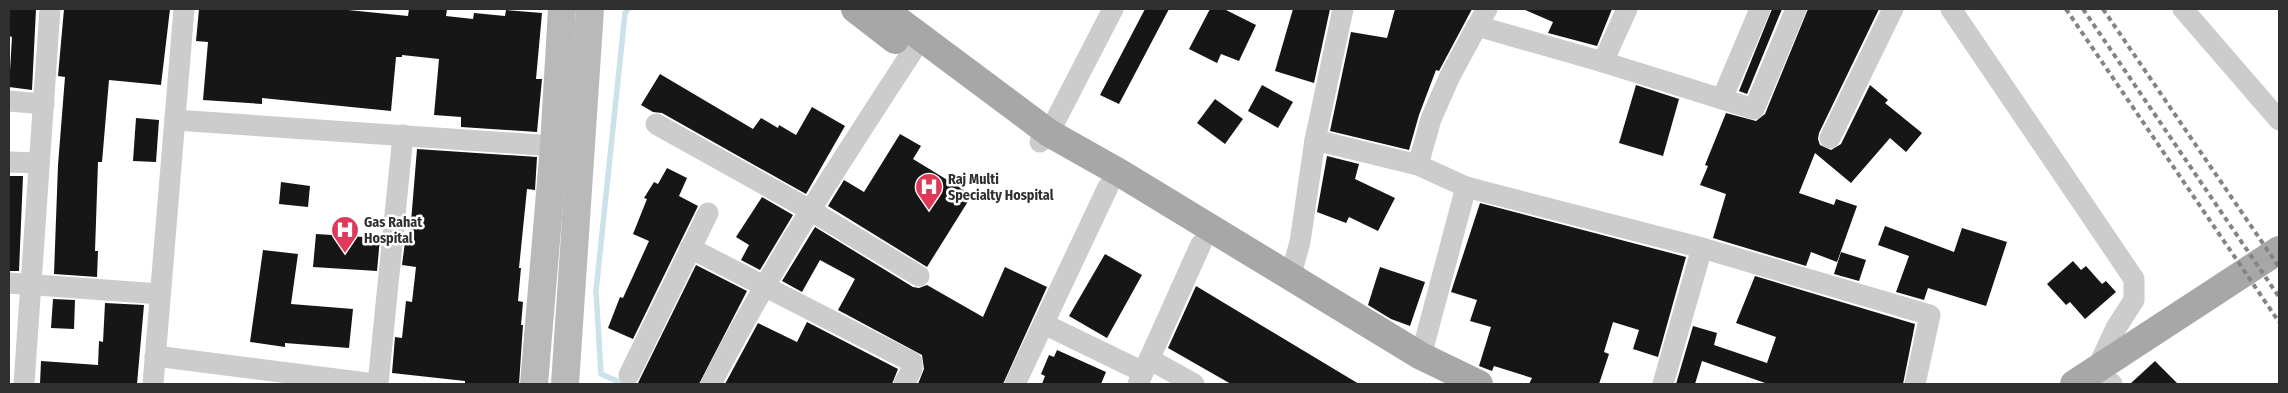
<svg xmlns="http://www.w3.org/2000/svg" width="2288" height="393" font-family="'Fira Sans Condensed',sans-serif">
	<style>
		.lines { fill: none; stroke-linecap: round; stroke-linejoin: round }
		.stream { stroke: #cbe2eb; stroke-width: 5.5 }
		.building { fill: #161616 }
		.street { stroke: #ccc; stroke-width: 21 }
		.secondary { stroke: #b9b9b9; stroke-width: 28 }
		.primary { stroke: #a7a7a7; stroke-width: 28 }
		.rail { stroke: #848484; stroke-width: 4; stroke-dasharray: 5 4; stroke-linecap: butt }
		.labels { text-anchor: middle; stroke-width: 5; stroke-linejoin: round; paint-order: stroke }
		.poi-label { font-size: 14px; font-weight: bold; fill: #2f2f2f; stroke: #fff; text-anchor: start }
	</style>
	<rect width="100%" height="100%" fill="#fff"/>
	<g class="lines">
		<path class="stream" d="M 624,384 L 601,374 L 596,291 L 625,13 L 628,9"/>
	</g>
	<g class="building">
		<path d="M 9,9 L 36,9 L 32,90 L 9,87 L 12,37 L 9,36 Z"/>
		<path d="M 64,9 L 170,9 L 161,85 L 109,80 L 102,162 L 98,162 L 95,251 L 98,251 L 97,277 L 54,274 L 58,165 L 65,77 L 58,76 Z"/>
		<path d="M 199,9 L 338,9 L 408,16 L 409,9 L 447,9 L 446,16 L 473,19 L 474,13 L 505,16 L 506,10 L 542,13 L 536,79 L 542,79 L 537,132 L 461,127 L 461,117 L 434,115 L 439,59 L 402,55 L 402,57 L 396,57 L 391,111 L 262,98 L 262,104 L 203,100 L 208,42 L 196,41 Z"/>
		<path d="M 1145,9 L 1169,9 L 1119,104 L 1100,95 Z"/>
		<path d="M 1210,9 L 1224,9 L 1256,25 L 1239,61 L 1221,54 L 1217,63 L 1189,49 Z"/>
		<path d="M 1293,9 L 1330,9 L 1314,83 L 1275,71 Z"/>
		<path d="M 1395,9 L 1472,9 L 1439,71 L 1436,70 L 1419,115 L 1409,150 L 1330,131 L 1351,32 L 1387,38 Z"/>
		<path d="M 1523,9 L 1612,9 L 1597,46 L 1548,33 L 1553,22 Z"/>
		<path d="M 1772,9 L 1782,9 L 1747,94 L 1739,91 Z"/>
		<path d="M 1808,9 L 1879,9 L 1819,133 L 1818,139 L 1820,145 L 1831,150 L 1841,144 L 1870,85 L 1888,100 L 1885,103 L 1922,133 L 1906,152 L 1890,138 L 1851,183 L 1815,153 L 1799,193 L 1834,205 L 1836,199 L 1857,206 L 1837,262 L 1811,252 L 1806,266 L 1713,238 L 1726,194 L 1700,185 L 1708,166 L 1705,165 L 1726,113 L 1756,121 L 1765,114 Z"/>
		<path d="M 660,74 L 753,129 L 761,118 L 778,128 L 779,125 L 796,135 L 812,107 L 845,126 L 806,194 L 662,113 L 653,112 L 641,105 Z"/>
		<path d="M 1262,85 L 1293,102 L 1278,128 L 1248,111 Z"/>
		<path d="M 1636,85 L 1679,99 L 1663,156 L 1619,143 Z"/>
		<path d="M 1215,99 L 1243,119 L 1225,144 L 1197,123 Z"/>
		<path d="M 136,118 L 159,120 L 156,162 L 133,161 Z"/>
		<path d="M 900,134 L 921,146 L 913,159 L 972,195 L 927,267 L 828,206 L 844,180 L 864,192 Z"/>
		<path d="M 417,149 L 537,157 L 535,190 L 527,189 L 519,268 L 521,268 L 518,301 L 523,302 L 521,325 L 523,325 L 519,384 L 465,384 L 465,381 L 392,373 L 395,337 L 402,338 L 406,301 L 412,302 L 416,267 L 402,265 L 406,234 L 410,234 Z"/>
		<path d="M 1327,156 L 1359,164 L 1355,179 L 1395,198 L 1378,231 L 1349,217 L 1346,223 L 1317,212 Z"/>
		<path d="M 667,168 L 687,178 L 679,196 L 698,206 L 633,339 L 608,328 L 620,297 L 623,298 L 649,241 L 633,234 L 647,199 L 644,198 L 654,182 L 658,184 Z"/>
		<path d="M 9,176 L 23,176 L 19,271 L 9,271 Z"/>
		<path d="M 281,182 L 310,186 L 308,207 L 279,204 Z"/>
		<path d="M 762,197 L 793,215 L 760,270 L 741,260 L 749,245 L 736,237 Z"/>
		<path d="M 1480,203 L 1686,257 L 1658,357 L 1633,349 L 1639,330 L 1613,322 L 1604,352 L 1609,354 L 1599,384 L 1529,384 L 1532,378 L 1494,366 L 1492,371 L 1479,366 L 1491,327 L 1470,321 L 1477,300 L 1451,292 Z"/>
		<path d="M 1885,226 L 1954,252 L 1962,228 L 2007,242 L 1986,306 L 1928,288 L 1924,300 L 1896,292 L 1909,256 L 1878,245 Z"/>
		<path d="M 815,227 L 913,287 L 919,288 L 927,285 L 983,317 L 1005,267 L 1047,287 L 1003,384 L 918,384 L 924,369 L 922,355 L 838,310 L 855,279 L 820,260 L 802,292 L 782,281 Z"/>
		<path d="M 316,234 L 380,238 L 377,271 L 313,267 Z"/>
		<path d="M 263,250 L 298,254 L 291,304 L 353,309 L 349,348 L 285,343 L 285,347 L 250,342 Z"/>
		<path d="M 1841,252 L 1866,260 L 1859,281 L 1834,274 Z"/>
		<path d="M 1105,254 L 1142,275 L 1107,338 L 1069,316 Z"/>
		<path d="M 2073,261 L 2081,270 L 2086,266 L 2102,284 L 2106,281 L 2116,292 L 2085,319 L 2070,302 L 2066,305 L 2047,284 Z"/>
		<path d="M 696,265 L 747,291 L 699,384 L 640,384 L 638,383 Z"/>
		<path d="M 1380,267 L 1425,282 L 1410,326 L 1391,319 L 1368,305 Z"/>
		<path d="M 1755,276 L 1915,324 L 1903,384 L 1768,384 L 1702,361 L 1695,384 L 1676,384 L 1693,326 L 1717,333 L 1714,345 L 1767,363 L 1776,337 L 1736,323 Z"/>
		<path d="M 1196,286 L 1359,384 L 1231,384 L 1168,348 Z"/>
		<path d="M 53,299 L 75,300 L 74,329 L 51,328 Z"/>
		<path d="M 105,303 L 144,305 L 137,384 L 40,384 L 41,361 L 98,365 L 99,341 L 103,342 Z"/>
		<path d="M 807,322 L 898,369 L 892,384 L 725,384 L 758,323 L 797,342 Z"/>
		<path d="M 1057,350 L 1106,372 L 1101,384 L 1042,384 L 1045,376 L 1041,374 L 1049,355 L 1054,357 Z"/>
		<path d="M 2155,361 L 2178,384 L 2130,384 Z"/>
	</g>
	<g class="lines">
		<g class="street">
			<path d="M 1487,9 L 1477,26 L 1603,62 L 1754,109 L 1796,9"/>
			<path d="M 1951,9 L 2134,279 L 2134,300 L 2116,328 L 2096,371 L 2112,384"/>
			<path d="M 2183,9 L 2279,120"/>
			<path d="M 1603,62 L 1627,9"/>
			<path d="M 1722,99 L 1760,9"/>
			<path d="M 9,101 L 44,104"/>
			<path d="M 175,120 L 554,146"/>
			<path d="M 656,124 L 810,210 L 919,276"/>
			<path d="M 1830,138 L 1893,9"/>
			<path d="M 1315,140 L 1418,165 L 1466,187"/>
			<path d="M 1040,142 L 1049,133 L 1113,9"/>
			<path d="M 9,162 L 39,163"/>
			<path d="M 1418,165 L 1431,119 L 1450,76 L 1477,26"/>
			<path d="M 690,248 L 912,362 L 912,369 L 904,384"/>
			<path d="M 1290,278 L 1300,242 L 1315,140 L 1343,9"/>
			<path d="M 9,283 L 160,294"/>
			<path d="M 1044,324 L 1143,372"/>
			<path d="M 155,356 L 375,384"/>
			<path d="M 1421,356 L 1466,187 L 1702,248 L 1930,315 L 1915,384"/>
			<path d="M 1149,359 L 1194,384"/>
			<path d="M 629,375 L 708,213"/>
			<path d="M 24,384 L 50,9"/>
			<path d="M 153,384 L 184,9"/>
			<path d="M 378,384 L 403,135"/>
			<path d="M 711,384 C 770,269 841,161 912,52"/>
			<path d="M 1015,384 L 1108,187"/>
			<path d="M 1138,384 L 1201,244"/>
			<path d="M 1663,384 L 1702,248"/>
		</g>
		<g class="secondary">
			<path d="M 534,384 L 554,146 L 562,9"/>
			<path d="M 565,384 L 590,9"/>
		</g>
		<g class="primary">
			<path d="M 855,9 L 895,40"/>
			<path d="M 883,9 L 1049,133 L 1120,173 L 1421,356 L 1479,384"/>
			<path d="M 2074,384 L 2279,250"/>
		</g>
		<g class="rail">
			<path d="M 2066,9 L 2279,322"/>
			<path d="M 2083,9 L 2279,297"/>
			<path d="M 2103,9 L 2279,267"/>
		</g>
	</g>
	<defs>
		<symbol id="hospital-pin" viewBox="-11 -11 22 30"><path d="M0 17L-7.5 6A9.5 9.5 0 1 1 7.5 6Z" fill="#e03859" stroke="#fff"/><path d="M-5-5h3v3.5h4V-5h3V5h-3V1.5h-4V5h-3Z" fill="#fff"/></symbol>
	</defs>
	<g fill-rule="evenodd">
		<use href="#hospital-pin" x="913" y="171" width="32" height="43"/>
		<use href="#hospital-pin" x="329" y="214" width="32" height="43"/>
	</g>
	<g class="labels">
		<g class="poi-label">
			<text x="948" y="184">Raj Multi<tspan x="948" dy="16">Specialty Hospital</tspan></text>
			<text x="364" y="227">Gas Rahat<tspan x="364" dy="16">Hospital</tspan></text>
		</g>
	</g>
	<rect width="2288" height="393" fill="none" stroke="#2f2f2f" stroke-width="20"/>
</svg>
